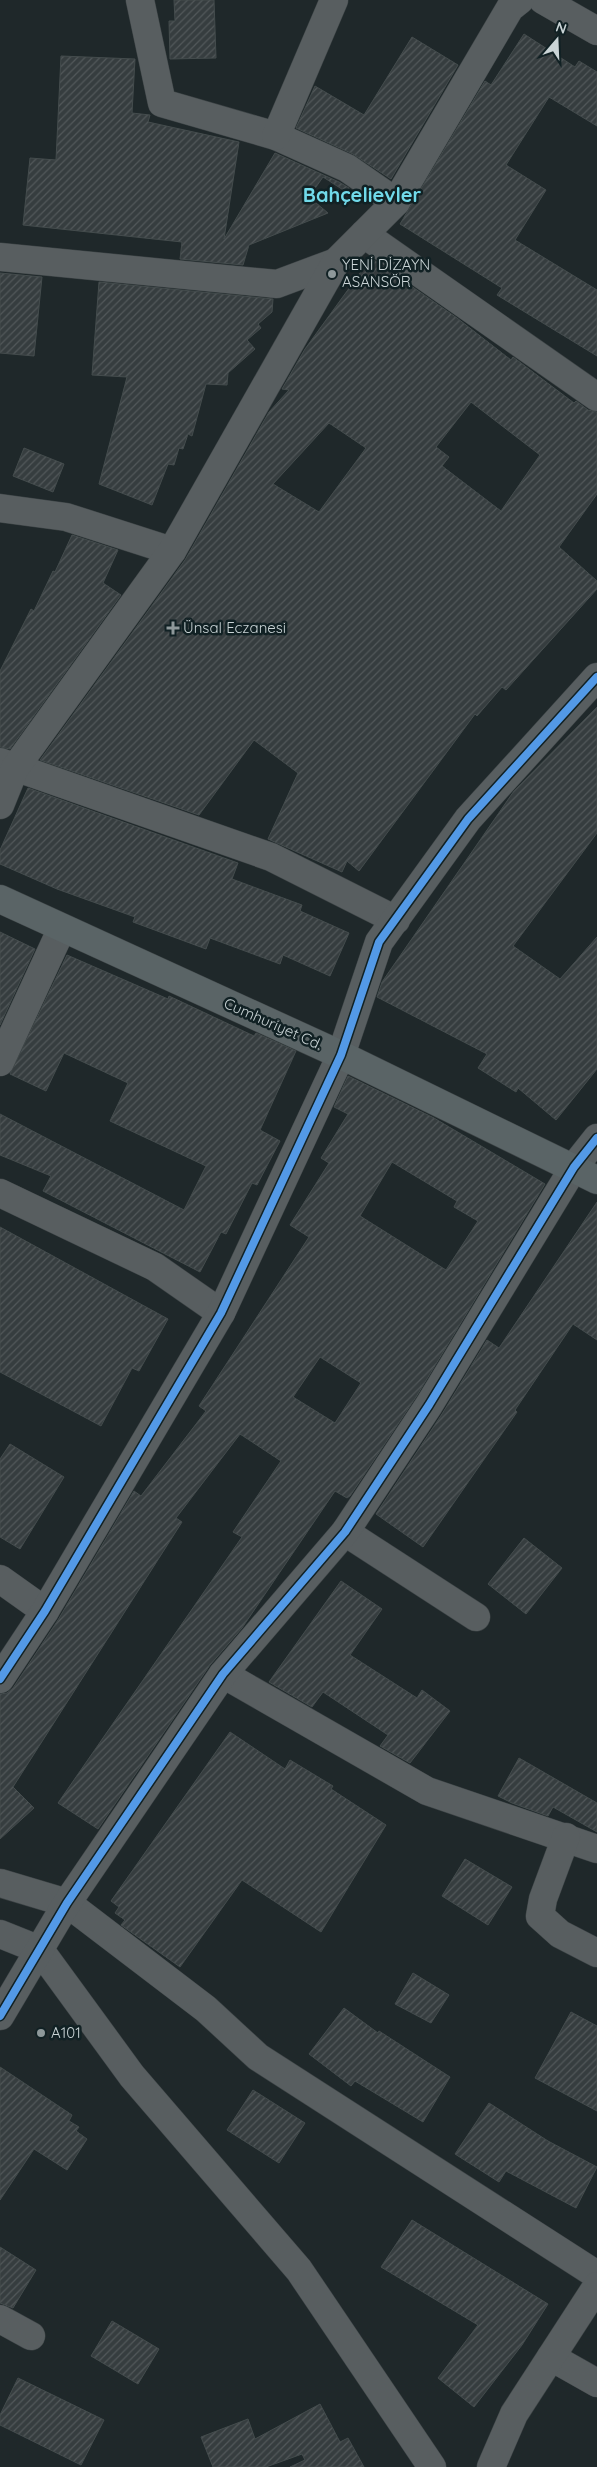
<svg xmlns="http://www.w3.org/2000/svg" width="597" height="2467" font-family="Quicksand,sans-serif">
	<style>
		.building { fill: url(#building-hatch); stroke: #444c4d; fill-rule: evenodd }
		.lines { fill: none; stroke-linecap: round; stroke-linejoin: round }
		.minor-casing { stroke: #3c4345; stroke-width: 29 }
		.secondary-casing { stroke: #3c4345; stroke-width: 29 }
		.minor { stroke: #585e60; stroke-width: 28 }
		.secondary { stroke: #5a6466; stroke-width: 28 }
		.cycleway-casing { stroke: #112124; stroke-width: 11 }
		.cycleway { stroke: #5399e6; stroke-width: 8 }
		.poi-dot { fill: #8e989a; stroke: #112124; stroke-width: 2 }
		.labels { text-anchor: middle; stroke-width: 5; stroke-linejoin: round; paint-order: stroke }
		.poi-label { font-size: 15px; fill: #cad4d6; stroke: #112124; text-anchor: start }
		.street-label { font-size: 15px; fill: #cad4d6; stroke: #112124 }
		.district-label { font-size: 20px; font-weight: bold; fill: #71daea; stroke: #112124 }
	</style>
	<defs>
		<pattern id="building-hatch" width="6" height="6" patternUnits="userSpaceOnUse" patternTransform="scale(1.25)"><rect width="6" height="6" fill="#363d3f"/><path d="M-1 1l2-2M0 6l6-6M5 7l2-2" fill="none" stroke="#52585a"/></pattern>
	</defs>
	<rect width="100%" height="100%" fill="#1f282a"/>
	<g class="building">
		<path d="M 174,0 L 214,0 L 216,58 L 170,59 L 169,21 L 175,21 Z"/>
		<path d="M 524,34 L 575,67 L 579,61 L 597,72 L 597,126 L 549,97 L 506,165 L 546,190 L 515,240 L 597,290 L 597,356 L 497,295 L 502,288 L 400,224 L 485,81 L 491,85 Z"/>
		<path d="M 412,37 L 458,65 L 391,179 L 353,154 L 296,128 L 315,86 L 364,115 Z"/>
		<path d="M 61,56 L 135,59 L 132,113 L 150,115 L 148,122 L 239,142 L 224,239 L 275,153 L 339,182 L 349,188 L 348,193 L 323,177 L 309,197 L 328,213 L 249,245 L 243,265 L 180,259 L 182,242 L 23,225 L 30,158 L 56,160 Z"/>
		<path d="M 371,258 L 457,318 L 511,360 L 513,357 L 574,403 L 576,401 L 588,410 L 597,412 L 597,494 L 559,547 L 597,581 L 597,589 L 506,690 L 502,687 L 477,716 L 475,714 L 359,871 L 347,861 L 342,872 L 268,839 L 298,773 L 254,740 L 199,815 L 40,760 L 185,560 L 269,412 L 289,390 L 282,389 L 305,349 ZM 471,402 L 540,455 L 501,511 L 442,466 L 449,457 L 436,447 ZM 329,423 L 366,448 L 319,512 L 273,484 Z"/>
		<path d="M 0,273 L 42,277 L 34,356 L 0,353 Z"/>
		<path d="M 99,282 L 273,299 L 272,312 L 258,324 L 261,328 L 247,340 L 255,349 L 228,373 L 227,385 L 206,384 L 192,436 L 188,434 L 183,449 L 179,448 L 174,465 L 168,464 L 152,505 L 99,484 L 127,377 L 92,375 Z"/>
		<path d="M 24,448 L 64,464 L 53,492 L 13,476 Z"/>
		<path d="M 72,535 L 118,550 L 103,583 L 121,595 L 10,749 L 0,747 L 0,671 L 31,609 L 34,611 L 53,571 L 55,572 Z"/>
		<path d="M 597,707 L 597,833 L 513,946 L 560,979 L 597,937 L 597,1069 L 556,1120 L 518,1088 L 516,1092 L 478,1068 L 487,1054 L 377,997 L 382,982 L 514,791 Z"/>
		<path d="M 28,788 L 238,863 L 232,879 L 302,905 L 300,911 L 349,933 L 330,976 L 283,955 L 280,964 L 210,938 L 206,949 L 133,922 L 135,917 L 57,889 L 0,864 L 0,850 Z"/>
		<path d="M 0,932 L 35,949 L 0,1025 Z"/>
		<path d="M 67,955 L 168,999 L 169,996 L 254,1036 L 256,1033 L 296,1051 L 260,1130 L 280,1141 L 257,1185 L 252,1183 L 226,1234 L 221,1232 L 200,1272 L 43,1191 L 51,1176 L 0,1155 L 0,1114 L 184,1210 L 206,1166 L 110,1121 L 128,1083 L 64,1053 L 46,1091 L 10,1074 Z"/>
		<path d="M 348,1076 L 434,1118 L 545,1184 L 416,1397 L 350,1496 L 347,1498 L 335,1491 L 242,1628 L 210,1665 L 98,1829 L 58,1803 L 242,1537 L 233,1532 L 281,1461 L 240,1434 L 176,1518 L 182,1522 L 13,1787 L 34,1808 L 0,1839 L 0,1694 L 7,1693 L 13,1688 L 58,1620 L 134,1491 L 141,1496 L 206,1411 L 199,1406 L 309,1237 L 290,1225 L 329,1163 L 321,1158 L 348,1114 L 334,1107 ZM 392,1162 L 457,1201 L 454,1207 L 478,1221 L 446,1270 L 360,1216 ZM 320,1357 L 361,1383 L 335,1423 L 293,1397 Z"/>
		<path d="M 597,1202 L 597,1340 L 573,1324 L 515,1410 L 517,1412 L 423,1547 L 376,1514 L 442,1414 L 487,1340 L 499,1348 Z"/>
		<path d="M 0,1227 L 168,1319 L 139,1371 L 132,1368 L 101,1426 L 0,1372 Z"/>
		<path d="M 10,1444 L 64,1477 L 20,1549 L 0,1537 L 0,1459 Z"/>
		<path d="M 524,1538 L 562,1568 L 526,1614 L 488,1584 Z"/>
		<path d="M 341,1581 L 382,1609 L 350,1655 L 417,1698 L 422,1690 L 450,1711 L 410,1763 L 380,1746 L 388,1735 L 323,1692 L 312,1707 L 269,1682 Z"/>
		<path d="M 230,1732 L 285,1769 L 290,1760 L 333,1786 L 331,1789 L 386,1825 L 321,1932 L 242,1880 L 180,1967 L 121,1925 L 125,1920 L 115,1913 L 119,1907 L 111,1901 Z"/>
		<path d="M 519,1758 L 597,1803 L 597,1832 L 553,1807 L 548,1816 L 512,1803 L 498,1796 Z"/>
		<path d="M 465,1859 L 512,1887 L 488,1925 L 442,1896 Z"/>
		<path d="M 413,1973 L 449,1995 L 431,2023 L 395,2004 Z"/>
		<path d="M 344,2008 L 378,2033 L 379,2031 L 450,2077 L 423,2122 L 355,2081 L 351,2086 L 309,2054 Z"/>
		<path d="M 571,2012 L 597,2026 L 597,2111 L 535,2078 Z"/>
		<path d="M 0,2067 L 72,2115 L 69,2121 L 79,2127 L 76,2131 L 87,2139 L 67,2170 L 34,2149 L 0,2200 Z"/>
		<path d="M 253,2090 L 305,2123 L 279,2163 L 227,2130 Z"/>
		<path d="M 489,2103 L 548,2141 L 597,2167 L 576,2208 L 506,2171 L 499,2182 L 455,2154 Z"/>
		<path d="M 412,2220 L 548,2304 L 522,2345 L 474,2407 L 438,2378 L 478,2325 L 381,2267 Z"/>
		<path d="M 0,2247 L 36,2270 L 13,2308 L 0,2303 Z"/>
		<path d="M 112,2321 L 159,2349 L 138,2384 L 91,2356 Z"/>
		<path d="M 18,2378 L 104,2420 L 81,2465 L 0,2425 L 0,2415 Z"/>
		<path d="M 320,2404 L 340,2442 L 348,2438 L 364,2467 L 290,2467 L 305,2460 L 302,2454 L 266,2467 L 213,2467 L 201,2437 L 248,2419 L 255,2439 Z"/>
	</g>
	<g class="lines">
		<defs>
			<g id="minor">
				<path d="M 140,0 L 162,103 L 276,136 L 347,168 L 396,202"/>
				<path d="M 543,0 L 597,31"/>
				<path d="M 276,136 L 334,0"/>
				<path d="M 364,234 L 597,397"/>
				<path d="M 0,257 L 277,284 L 336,262"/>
				<path d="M 0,508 L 66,517 L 172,551"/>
				<path d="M 0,762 L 271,857 L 396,920"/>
				<path d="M 0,805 L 15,768 L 172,551 L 336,262 L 396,202 L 510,8 L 520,0"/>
				<path d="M 0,1062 L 62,928"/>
				<path d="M 0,1193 L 155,1267 L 221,1313"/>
				<path d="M 345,1532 L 476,1617"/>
				<path d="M 0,1579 L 45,1611"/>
				<path d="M 223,1674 L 427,1791 L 597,1849"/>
				<path d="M 0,1679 L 45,1611 L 221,1313 L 341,1055 L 379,942 L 468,819 L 597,677"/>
				<path d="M 566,1837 L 543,1899 L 540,1916 L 560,1934 L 597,1953"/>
				<path d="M 0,1883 L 67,1903 L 206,2009 L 258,2057 L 597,2275"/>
				<path d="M 0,1934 L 40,1950 L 132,2076 L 299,2270 L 432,2467"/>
				<path d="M 0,2016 L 67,1903 L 223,1674 L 345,1532 L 429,1405 L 574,1167 L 597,1138"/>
				<path d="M 0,2319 L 31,2336"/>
				<path d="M 551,2357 L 597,2383"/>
				<path d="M 491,2467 L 514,2414 L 597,2286"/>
			</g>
			<path id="secondary" d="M 0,899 L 341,1055 L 597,1180"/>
		</defs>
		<use href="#minor" class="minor-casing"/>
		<use href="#secondary" class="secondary-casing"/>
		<use href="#minor" class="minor"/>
		<use href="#secondary" class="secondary"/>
		<defs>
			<g id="cycleway">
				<path d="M 0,1679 L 45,1611 L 221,1313 L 341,1055 L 379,942 L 468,819 L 597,677"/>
				<path d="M 0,2016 L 67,1903 L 223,1674 L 345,1532 L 429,1405 L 574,1167 L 597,1138"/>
			</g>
		</defs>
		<use href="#cycleway" class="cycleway-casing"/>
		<use href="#cycleway" class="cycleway"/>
	</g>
	<g class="poi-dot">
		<circle cx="332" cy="274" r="5"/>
		<path d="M170.5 620.5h5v5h5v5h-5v5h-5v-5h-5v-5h5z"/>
		<circle cx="41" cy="2033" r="5"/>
	</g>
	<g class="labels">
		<g class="poi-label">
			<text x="342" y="270">YENİ DİZAYN<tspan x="342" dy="17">ASANSÖR</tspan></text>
			<text x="183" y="633">Ünsal Eczanesi</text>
			<text x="51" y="2038">A101</text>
		</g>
		<g class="street-label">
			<text transform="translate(273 1024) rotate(24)" y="5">Cumhuriyet Cd.</text>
		</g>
		<g class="district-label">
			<text x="362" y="202">Bahçelievler</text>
		</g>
	</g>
	<g transform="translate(557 40) rotate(19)" stroke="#112124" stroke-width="4" paint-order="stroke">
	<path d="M0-4L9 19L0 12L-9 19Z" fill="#cad4d6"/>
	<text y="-8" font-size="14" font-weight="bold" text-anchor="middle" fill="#cad4d6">N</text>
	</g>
</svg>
